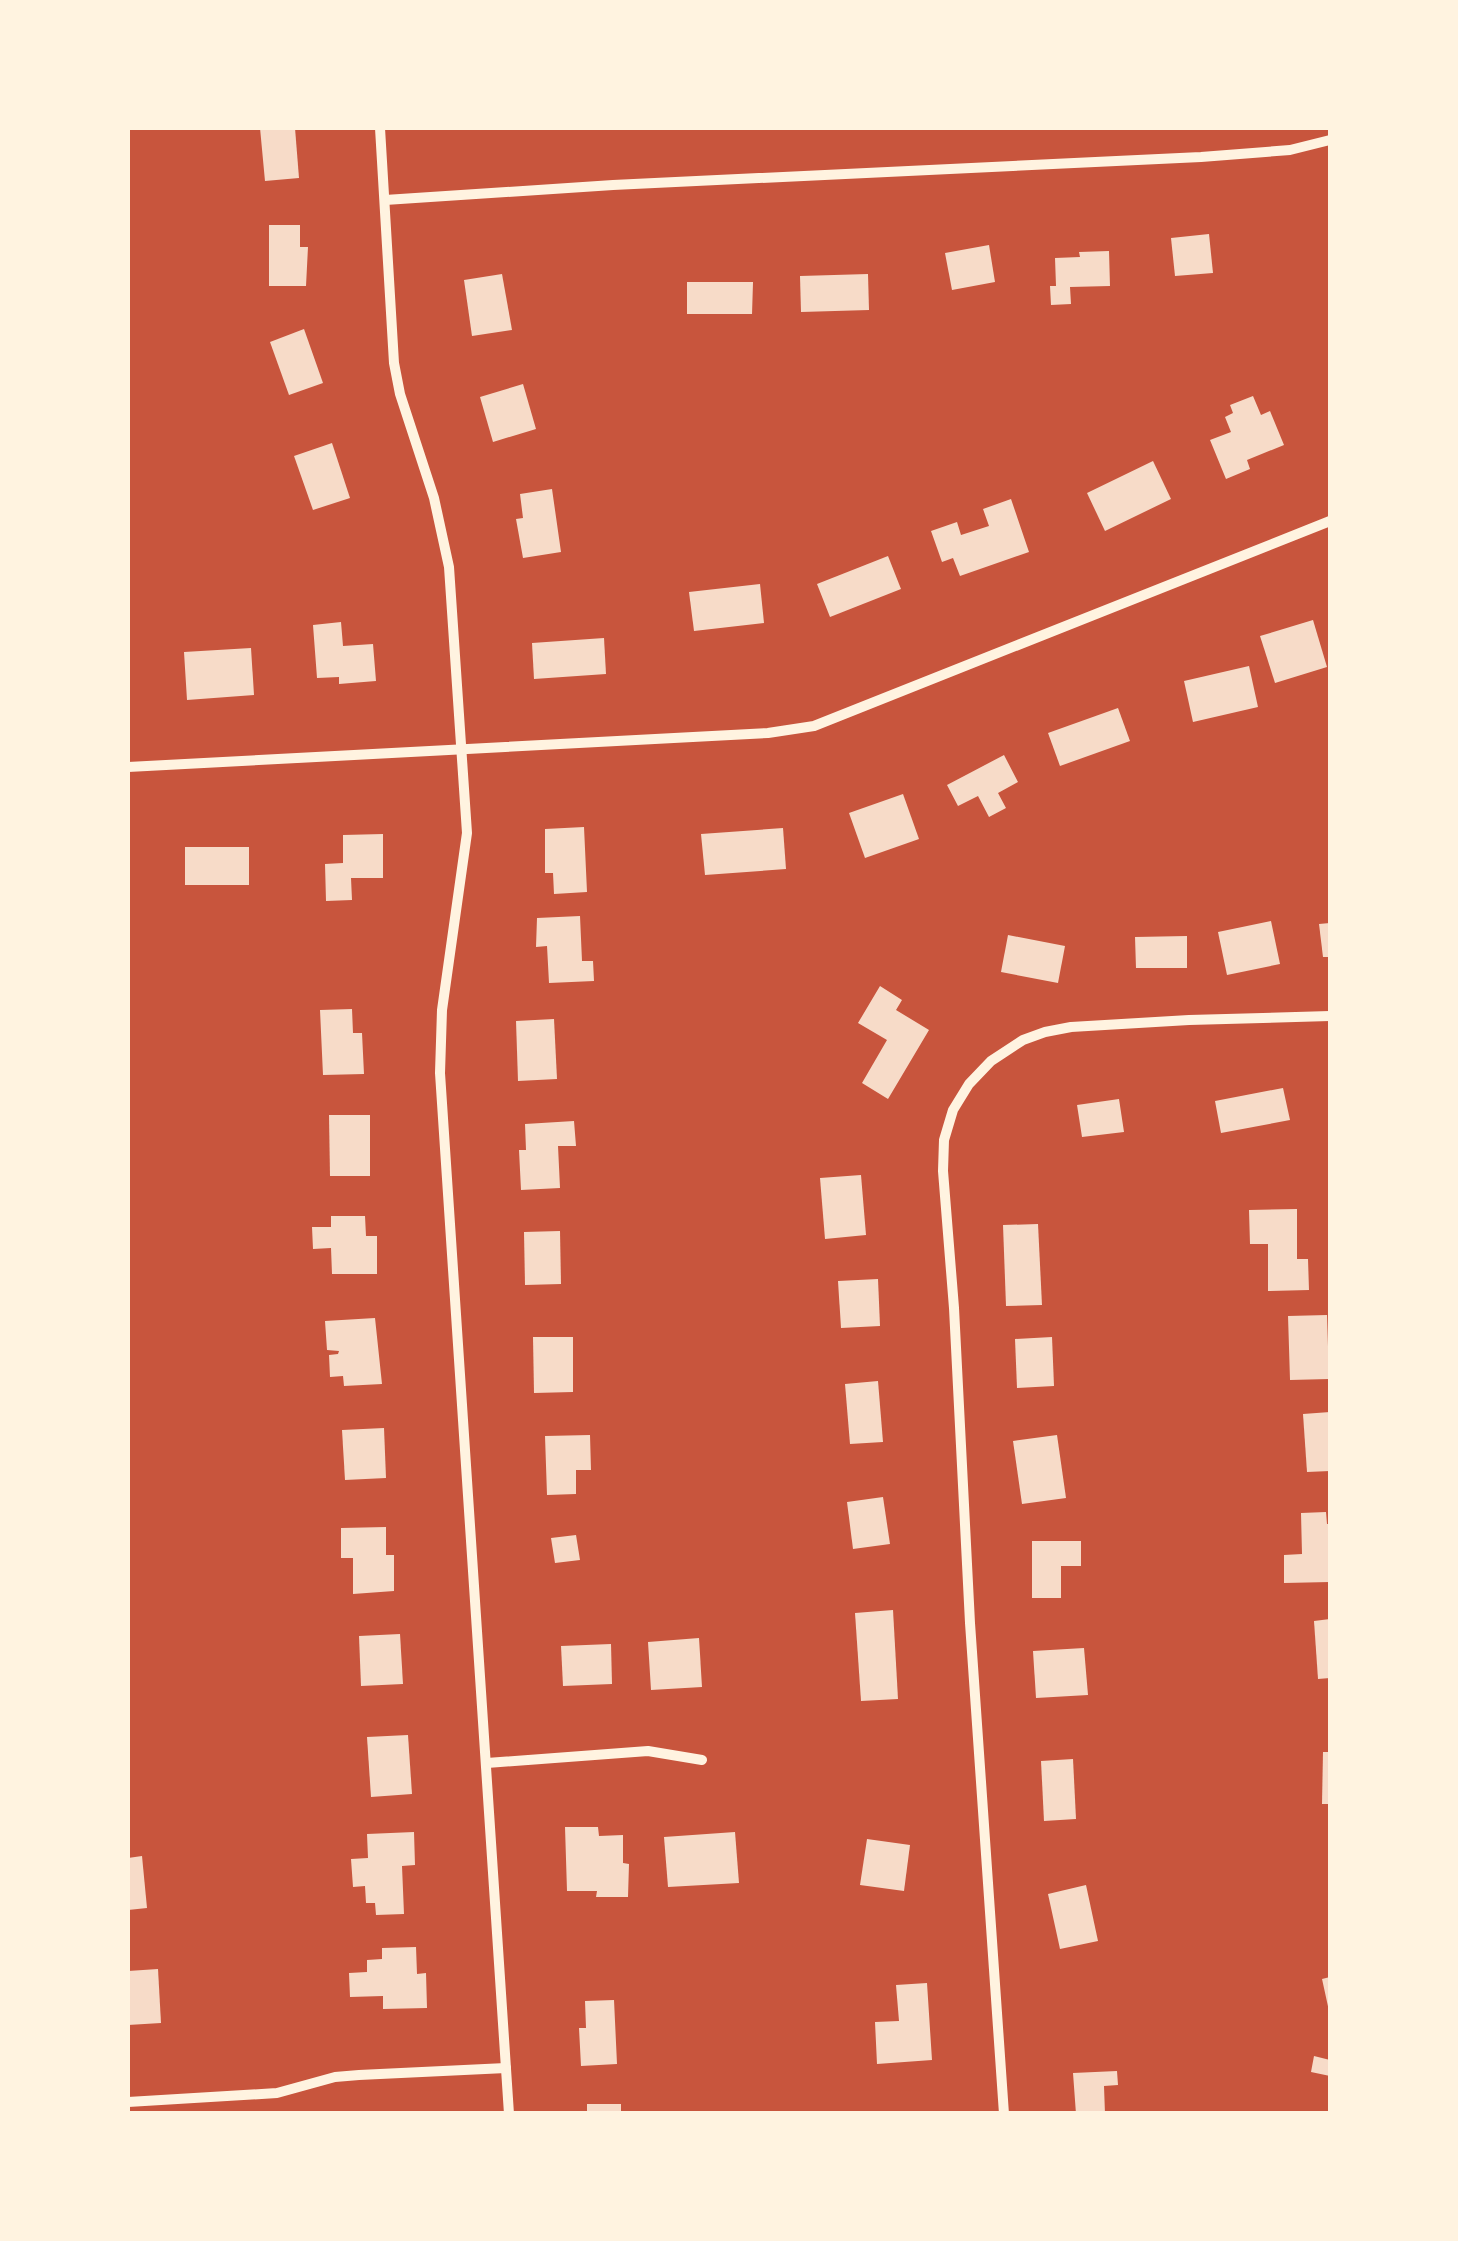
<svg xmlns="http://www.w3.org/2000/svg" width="1458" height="2241" font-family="'Fira Sans Condensed',sans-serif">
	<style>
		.building { fill: #f7dbc8 }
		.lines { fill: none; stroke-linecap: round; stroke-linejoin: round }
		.minor { stroke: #fff3e0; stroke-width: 10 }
	</style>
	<rect width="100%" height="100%" fill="#c8553d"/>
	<g class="building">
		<path d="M 260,128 L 295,128 L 299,178 L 265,181 Z"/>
		<path d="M 269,225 L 300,225 L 300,247 L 308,247 L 306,286 L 269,286 Z"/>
		<path d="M 1209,234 L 1213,273 L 1175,276 L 1171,238 Z"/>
		<path d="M 989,245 L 995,282 L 952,290 L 945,253 Z"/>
		<path d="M 1109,251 L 1110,286 L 1070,287 L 1071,304 L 1051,305 L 1050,286 L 1056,286 L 1055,258 L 1080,257 L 1079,252 Z"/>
		<path d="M 502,274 L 512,330 L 472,336 L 464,280 Z"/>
		<path d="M 868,274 L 869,310 L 801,312 L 800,276 Z"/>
		<path d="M 687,282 L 753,282 L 752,314 L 687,314 Z"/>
		<path d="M 304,329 L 323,383 L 289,395 L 270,342 Z"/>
		<path d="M 523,384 L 536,429 L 493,442 L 480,397 Z"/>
		<path d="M 1253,396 L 1261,415 L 1270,411 L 1284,445 L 1247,460 L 1250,469 L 1226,479 L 1210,440 L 1231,432 L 1225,417 L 1233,413 L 1230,405 Z"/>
		<path d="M 332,443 L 350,498 L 313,510 L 294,456 Z"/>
		<path d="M 1153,461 L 1171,499 L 1105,531 L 1087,493 Z"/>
		<path d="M 552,489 L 561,552 L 523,558 L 516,519 L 523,518 L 520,494 Z"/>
		<path d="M 1011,499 L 1029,552 L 960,576 L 953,558 L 942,562 L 931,531 L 957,522 L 961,535 L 989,526 L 983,509 Z"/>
		<path d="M 888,556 L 901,589 L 830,617 L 817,584 Z"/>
		<path d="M 760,584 L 764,623 L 694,631 L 689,592 Z"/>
		<path d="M 1313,620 L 1327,667 L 1275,683 L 1260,636 Z"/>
		<path d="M 341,622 L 343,646 L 373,644 L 376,681 L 339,684 L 339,677 L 317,678 L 313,625 Z"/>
		<path d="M 604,638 L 606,674 L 534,679 L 532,643 Z"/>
		<path d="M 251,648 L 254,695 L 187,700 L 184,652 Z"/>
		<path d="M 1249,666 L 1258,707 L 1193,722 L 1184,681 Z"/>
		<path d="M 1118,708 L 1130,741 L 1060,766 L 1048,733 Z"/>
		<path d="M 1004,755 L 1018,782 L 998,793 L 1006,808 L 989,817 L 978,796 L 958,806 L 947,785 Z"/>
		<path d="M 903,794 L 919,839 L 865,858 L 849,813 Z"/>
		<path d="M 584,827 L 587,892 L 554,894 L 553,873 L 545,873 L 545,829 Z"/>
		<path d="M 783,828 L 786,869 L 705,875 L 701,834 Z"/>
		<path d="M 383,834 L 383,878 L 351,878 L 352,900 L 326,901 L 325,864 L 343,863 L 343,835 Z"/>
		<rect x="185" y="847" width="64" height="38"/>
		<path d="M 580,916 L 582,961 L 593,961 L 594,981 L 549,983 L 547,946 L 536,947 L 537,918 Z"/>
		<path d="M 1271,921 L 1280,964 L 1227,975 L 1218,932 Z"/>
		<path d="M 1330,923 L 1330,957 L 1323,957 L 1319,924 Z"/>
		<path d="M 1008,935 L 1065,946 L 1058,983 L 1001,972 Z"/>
		<path d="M 1187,936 L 1187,968 L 1136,968 L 1135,937 Z"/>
		<path d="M 880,986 L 902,1000 L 896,1010 L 929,1030 L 888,1099 L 862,1083 L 887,1040 L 858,1023 Z"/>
		<path d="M 352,1009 L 353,1033 L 362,1033 L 364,1074 L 323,1075 L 320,1010 Z"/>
		<path d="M 554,1019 L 557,1079 L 518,1081 L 516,1021 Z"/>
		<path d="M 1283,1088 L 1290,1120 L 1221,1133 L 1215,1101 Z"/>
		<path d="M 1119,1099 L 1124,1132 L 1082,1137 L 1077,1105 Z"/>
		<path d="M 329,1115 L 370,1115 L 370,1176 L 330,1176 Z"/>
		<path d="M 574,1121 L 576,1146 L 558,1146 L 560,1188 L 521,1190 L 519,1150 L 526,1150 L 525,1124 Z"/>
		<path d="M 861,1175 L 866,1235 L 825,1239 L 820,1178 Z"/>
		<path d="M 1297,1209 L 1297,1259 L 1308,1259 L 1309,1290 L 1268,1291 L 1268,1244 L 1250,1244 L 1249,1210 Z"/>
		<path d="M 331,1216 L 365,1216 L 366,1236 L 377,1236 L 377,1274 L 332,1274 L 331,1248 L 313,1249 L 312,1227 L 331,1227 Z"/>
		<path d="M 1038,1224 L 1042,1305 L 1006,1306 L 1003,1225 Z"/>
		<path d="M 560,1231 L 561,1284 L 525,1285 L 524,1232 Z"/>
		<path d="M 878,1279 L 880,1326 L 841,1328 L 838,1281 Z"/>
		<path d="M 1327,1315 L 1329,1379 L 1290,1380 L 1288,1316 Z"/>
		<path d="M 375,1318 L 382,1384 L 344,1386 L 343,1376 L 330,1377 L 329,1355 L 338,1354 L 339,1351 L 327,1350 L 325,1321 Z"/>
		<path d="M 533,1337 L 573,1337 L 573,1392 L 534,1393 Z"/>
		<path d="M 1052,1337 L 1054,1386 L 1017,1388 L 1015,1339 Z"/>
		<path d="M 878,1381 L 883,1442 L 850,1444 L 845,1384 Z"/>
		<path d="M 1330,1412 L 1330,1471 L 1307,1472 L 1303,1414 Z"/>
		<path d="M 384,1428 L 386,1478 L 345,1480 L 342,1430 Z"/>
		<path d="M 590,1435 L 591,1470 L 576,1470 L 576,1494 L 547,1495 L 545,1436 Z"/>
		<path d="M 1057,1435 L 1066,1498 L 1022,1504 L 1013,1441 Z"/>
		<path d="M 883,1497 L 890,1544 L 853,1549 L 847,1502 Z"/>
		<path d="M 1326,1512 L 1327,1524 L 1330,1524 L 1330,1582 L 1284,1583 L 1284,1555 L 1302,1554 L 1301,1513 Z"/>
		<path d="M 386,1527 L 386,1555 L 394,1555 L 394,1591 L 353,1594 L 353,1558 L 341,1558 L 341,1528 Z"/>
		<path d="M 576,1535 L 580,1560 L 555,1563 L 551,1538 Z"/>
		<path d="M 1032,1541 L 1081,1541 L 1081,1566 L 1061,1566 L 1061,1598 L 1032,1598 Z"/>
		<path d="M 893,1610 L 898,1699 L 861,1701 L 855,1613 Z"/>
		<path d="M 1330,1619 L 1330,1678 L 1318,1679 L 1314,1621 Z"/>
		<path d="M 400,1634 L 403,1684 L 361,1686 L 359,1636 Z"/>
		<path d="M 699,1638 L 702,1687 L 651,1690 L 648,1642 Z"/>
		<path d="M 611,1644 L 612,1684 L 563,1686 L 561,1646 Z"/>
		<path d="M 1084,1648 L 1088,1695 L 1036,1698 L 1033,1651 Z"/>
		<path d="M 408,1735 L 412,1794 L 371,1797 L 367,1737 Z"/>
		<path d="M 1323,1752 L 1330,1752 L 1330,1804 L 1322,1804 Z"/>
		<path d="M 1073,1759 L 1076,1819 L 1044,1821 L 1041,1761 Z"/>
		<path d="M 565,1827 L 598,1827 L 599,1836 L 623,1835 L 623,1863 L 629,1864 L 628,1897 L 596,1897 L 597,1891 L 567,1891 Z"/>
		<path d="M 414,1832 L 415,1865 L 402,1866 L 404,1914 L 376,1915 L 375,1903 L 366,1903 L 365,1886 L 353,1887 L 351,1859 L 368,1858 L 367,1834 Z"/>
		<path d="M 735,1832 L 739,1883 L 668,1887 L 664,1837 Z"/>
		<path d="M 867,1839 L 910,1845 L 904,1891 L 860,1885 Z"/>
		<path d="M 142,1856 L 147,1908 L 128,1910 L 128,1858 Z"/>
		<path d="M 1086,1885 L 1098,1941 L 1060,1949 L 1048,1894 Z"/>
		<path d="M 416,1947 L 417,1974 L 426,1973 L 427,2008 L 383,2009 L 383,1996 L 350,1997 L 349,1973 L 367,1972 L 367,1960 L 382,1959 L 382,1948 Z"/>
		<path d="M 158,1969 L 161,2023 L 128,2025 L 128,1971 Z"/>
		<path d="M 1330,1977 L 1330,2011 L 1329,2011 L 1322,1979 Z"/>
		<path d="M 927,1983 L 932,2060 L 877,2064 L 875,2022 L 899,2021 L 896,1985 Z"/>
		<path d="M 614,2000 L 617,2064 L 581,2066 L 579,2028 L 586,2028 L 585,2001 Z"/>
		<path d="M 1314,2056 L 1330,2060 L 1330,2076 L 1311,2072 Z"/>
		<path d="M 1117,2071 L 1118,2085 L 1104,2086 L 1105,2114 L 1076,2114 L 1073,2073 Z"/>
		<rect x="587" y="2104" width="34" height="10"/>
	</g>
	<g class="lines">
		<g class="minor">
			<path d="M 380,128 L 394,363 L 400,394 L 434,498 L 449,567 L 467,833 L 442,1010 L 440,1073 L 509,2114"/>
			<path d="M 385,200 L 613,185 L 1201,157 L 1290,150 L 1330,140"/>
			<path d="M 128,767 L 768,733 L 814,726 L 1330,521"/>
			<path d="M 487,1763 L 648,1751 L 702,1760"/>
			<path d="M 128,2102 L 277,2093 L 335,2077 L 359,2075 L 506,2068"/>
			<path d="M 1004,2114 L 970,1623 L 954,1308 L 943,1171 L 944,1140 L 953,1110 L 969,1084 L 991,1061 L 1023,1040 L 1045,1032 L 1071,1027 L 1189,1020 L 1330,1016"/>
		</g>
	</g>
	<rect width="1458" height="2241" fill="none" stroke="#fff3e0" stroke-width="260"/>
</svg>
